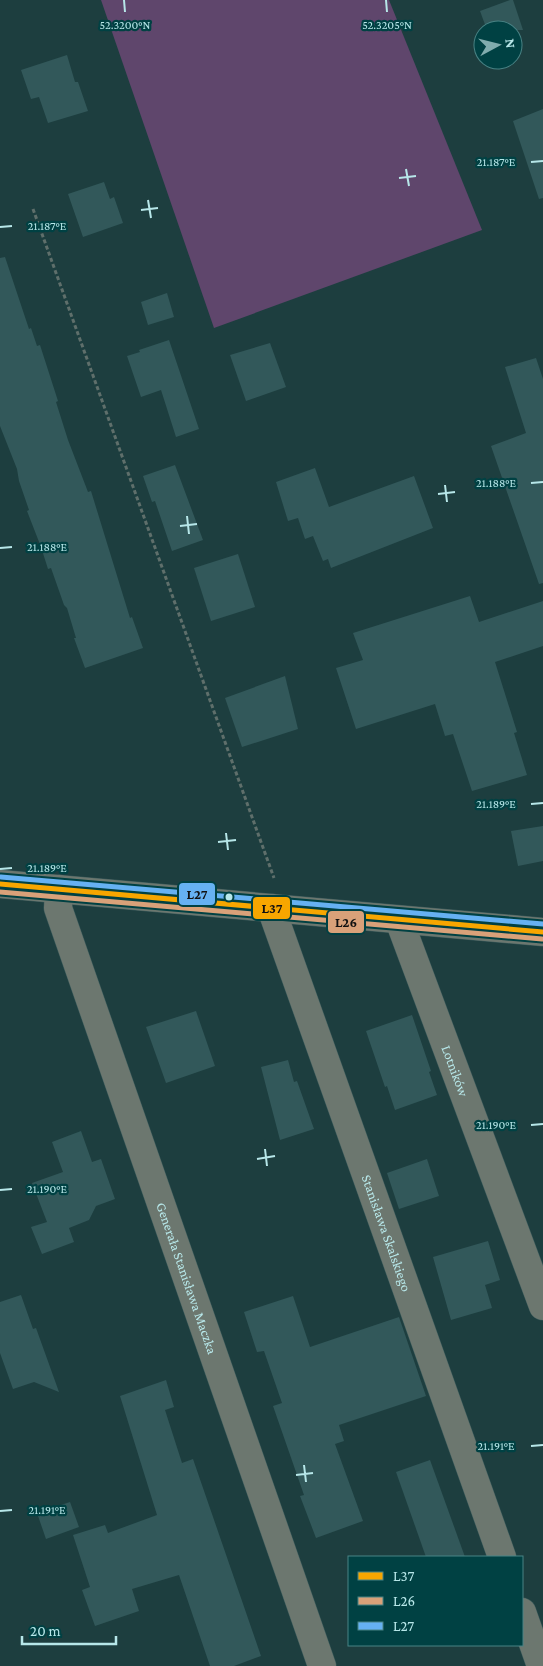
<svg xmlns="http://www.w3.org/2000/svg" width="543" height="1666" font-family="'Crimson Pro',serif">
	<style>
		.green { fill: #5f466c }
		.building { fill: #32585a }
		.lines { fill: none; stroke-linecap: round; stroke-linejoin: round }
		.minor-casing { stroke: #3b5a5b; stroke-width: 29 }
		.path { stroke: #5f6f6b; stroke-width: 3; stroke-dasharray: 4 2.5; stroke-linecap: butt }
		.minor { stroke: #6c776f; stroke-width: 28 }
		.bus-1-casing { stroke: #004143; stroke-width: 9 }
		.bus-2-casing { stroke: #004143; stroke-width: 9 }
		.bus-3-casing { stroke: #004143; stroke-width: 9 }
		.bus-1 { stroke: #f7a600; stroke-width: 5 }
		.bus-2 { stroke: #d9a179; stroke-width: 5 }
		.bus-3 { stroke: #66b1f2; stroke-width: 5 }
		.ticks { fill: none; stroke: #b7e7e9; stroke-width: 2 }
		.bus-dot { fill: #b7e7e9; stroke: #004143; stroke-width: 2 }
		.labels { text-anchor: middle; stroke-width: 4.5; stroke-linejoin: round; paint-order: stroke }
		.street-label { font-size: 14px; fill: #b7e7e9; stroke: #004143 }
		.ticks-label { font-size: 12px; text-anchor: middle; fill: #b7e7e9; stroke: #004143; stroke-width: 4.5; stroke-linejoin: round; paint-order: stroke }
		.line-badge { stroke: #004143; stroke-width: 2 }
		.pale-badge-label { font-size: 14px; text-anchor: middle; font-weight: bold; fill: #111 }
	</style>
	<rect width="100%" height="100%" fill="#1d3e3f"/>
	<path class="green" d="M 101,0 L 389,0 L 482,230 L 214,328 Z"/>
	<g class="building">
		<path d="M 510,0 L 513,0 L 523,30 L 487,30 L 480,11 Z"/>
		<path d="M 67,55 L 75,82 L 78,82 L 88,111 L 48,123 L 39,97 L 31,99 L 21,70 Z"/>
		<path d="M 543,109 L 543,198 L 539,199 L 513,121 Z"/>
		<path d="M 104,182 L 110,199 L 114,197 L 123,223 L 83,237 L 68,194 Z"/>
		<path d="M 5,257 L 29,329 L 31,328 L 37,346 L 40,345 L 58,401 L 56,402 L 68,440 L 88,492 L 91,491 L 130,618 L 132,617 L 143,648 L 85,668 L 74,638 L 76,638 L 67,608 L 64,605 L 51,568 L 48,569 L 41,547 L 27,511 L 29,510 L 19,481 L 17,469 L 0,426 L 0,258 Z"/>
		<path d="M 167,293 L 174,317 L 148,325 L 141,302 Z"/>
		<path d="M 169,340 L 199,429 L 176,437 L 161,390 L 141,397 L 127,356 L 140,352 L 139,350 Z"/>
		<path d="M 270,343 L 286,387 L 246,401 L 230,355 Z"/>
		<path d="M 536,358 L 543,379 L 543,583 L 539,584 L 491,446 L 526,433 L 505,367 Z"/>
		<path d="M 175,465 L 203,540 L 172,551 L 155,501 L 152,502 L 143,476 Z"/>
		<path d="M 315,468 L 329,507 L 414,476 L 433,528 L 331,568 L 328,559 L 323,561 L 313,536 L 305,539 L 298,518 L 288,521 L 276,482 Z"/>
		<path d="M 238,554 L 255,607 L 211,621 L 194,568 Z"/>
		<path d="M 470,596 L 479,622 L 543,601 L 543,646 L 495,662 L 517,732 L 514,733 L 527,775 L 472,791 L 453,734 L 445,736 L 435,704 L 356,729 L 336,668 L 363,660 L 353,633 Z"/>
		<path d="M 285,676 L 298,729 L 242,747 L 225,698 Z"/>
		<path d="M 543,826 L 543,861 L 518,866 L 511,831 Z"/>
		<path d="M 196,1011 L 215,1066 L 166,1083 L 146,1027 Z"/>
		<path d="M 412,1015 L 431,1071 L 429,1072 L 437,1095 L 395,1110 L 387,1086 L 385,1087 L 366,1031 Z"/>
		<path d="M 288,1060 L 294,1082 L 297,1081 L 314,1129 L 280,1140 L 261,1067 Z"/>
		<path d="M 81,1131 L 92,1162 L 101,1159 L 115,1199 L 96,1206 L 89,1220 L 69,1228 L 74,1242 L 42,1254 L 31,1227 L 47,1222 L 32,1183 L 63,1172 L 52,1142 Z"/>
		<path d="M 427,1159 L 439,1196 L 399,1209 L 387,1173 Z"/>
		<path d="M 488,1241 L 500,1280 L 485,1285 L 492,1308 L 451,1320 L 433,1257 Z"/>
		<path d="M 21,1295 L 33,1329 L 36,1328 L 59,1392 L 34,1382 L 13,1389 L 0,1353 L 0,1302 Z"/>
		<path d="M 293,1296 L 310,1347 L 399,1317 L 426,1396 L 339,1425 L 344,1441 L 335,1444 L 363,1521 L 316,1538 L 300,1496 L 304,1495 L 273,1406 L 282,1403 L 264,1351 L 257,1352 L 244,1312 Z"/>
		<path d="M 166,1380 L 174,1407 L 165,1410 L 182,1463 L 193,1459 L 261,1656 L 234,1666 L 210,1666 L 179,1575 L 132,1589 L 139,1611 L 95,1626 L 82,1590 L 90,1587 L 73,1535 L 105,1525 L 108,1533 L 157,1515 L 120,1396 Z"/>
		<path d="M 430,1460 L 465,1557 L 426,1557 L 396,1472 Z"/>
		<path d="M 70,1502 L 79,1527 L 46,1539 L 37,1513 Z"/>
	</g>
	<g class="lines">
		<defs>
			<g id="minor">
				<path d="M 0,884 L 543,932"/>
				<path id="s1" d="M 59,889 L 58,908 L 322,1666"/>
				<path id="s2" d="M 271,908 L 502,1557"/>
				<path id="s3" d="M 399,920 L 543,1306"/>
				<path d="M 522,1612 L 541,1666"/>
			</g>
		</defs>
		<use href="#minor" class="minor-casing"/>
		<path class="path" d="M 33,209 L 274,878"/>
		<use href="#minor" class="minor"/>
		<defs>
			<path id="bus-1" d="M 0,884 L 543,932"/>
			<path id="bus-2" d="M 0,892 L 542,939"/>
			<path id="bus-3" d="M 1,877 L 543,924"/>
		</defs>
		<use href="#bus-1" class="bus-1-casing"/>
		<use href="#bus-2" class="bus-2-casing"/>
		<use href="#bus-3" class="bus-3-casing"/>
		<use href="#bus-1" class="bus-1"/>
		<use href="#bus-2" class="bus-2"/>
		<use href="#bus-3" class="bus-3"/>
	</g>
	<path class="ticks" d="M 124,0 L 125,12M 386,0 L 387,12M 531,162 L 543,161M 406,169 L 409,186M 399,178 L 416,176M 148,200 L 151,218M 141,210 L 158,208M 0,227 L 12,226M 531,483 L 543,482M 445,485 L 447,502M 438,494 L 455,492M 187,516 L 189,534M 180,526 L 197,524M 0,548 L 12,547M 531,804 L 543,803M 226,833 L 228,850M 218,842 L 236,840M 0,869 L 12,868M 531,1125 L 543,1124M 265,1149 L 267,1166M 257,1159 L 275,1156M 0,1190 L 12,1189M 531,1446 L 543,1445M 304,1465 L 306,1482M 296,1475 L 313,1473M 0,1511 L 12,1510"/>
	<circle class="bus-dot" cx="229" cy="897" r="4.5"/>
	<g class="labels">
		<g class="street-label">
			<text dy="5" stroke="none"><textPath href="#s3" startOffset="161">Lotników</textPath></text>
			<text dy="5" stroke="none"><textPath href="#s2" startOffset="345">Stanisława Skalskiego</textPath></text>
			<text dy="5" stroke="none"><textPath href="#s1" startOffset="411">Generała Stanisława Maczka</textPath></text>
		</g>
	</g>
	<g class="ticks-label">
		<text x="125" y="29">52.3200°N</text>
		<text x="387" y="29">52.3205°N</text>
		<text x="496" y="166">21.187°E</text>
		<text x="47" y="230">21.187°E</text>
		<text x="496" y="487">21.188°E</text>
		<text x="47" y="551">21.188°E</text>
		<text x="496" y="808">21.189°E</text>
		<text x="47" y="872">21.189°E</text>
		<text x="496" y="1129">21.190°E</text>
		<text x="47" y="1193">21.190°E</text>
		<text x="496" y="1450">21.191°E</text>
		<text x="47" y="1514">21.191°E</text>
	</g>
	<g class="line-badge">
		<rect x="178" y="882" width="38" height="24" rx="5" fill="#66b1f2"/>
		<rect x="252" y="896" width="39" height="24" rx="5" fill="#f7a600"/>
		<rect x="327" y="910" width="38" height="24" rx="5" fill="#d9a179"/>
	</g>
	<g class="pale-badge-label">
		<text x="197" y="899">L27</text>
		<text x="272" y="913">L37</text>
		<text x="346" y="927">L26</text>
	</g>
	<rect x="348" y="1556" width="175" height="90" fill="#004143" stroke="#498385"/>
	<rect x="358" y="1572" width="25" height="8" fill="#f7a600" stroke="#498385"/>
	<text x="393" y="1581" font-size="15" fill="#b7e7e9">L37</text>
	<rect x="358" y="1597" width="25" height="8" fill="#d9a179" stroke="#498385"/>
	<text x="393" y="1606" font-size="15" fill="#b7e7e9">L26</text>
	<rect x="358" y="1622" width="25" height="8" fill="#66b1f2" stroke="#498385"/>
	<text x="393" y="1631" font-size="15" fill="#b7e7e9">L27</text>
	<g transform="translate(498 45) rotate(83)"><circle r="24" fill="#004143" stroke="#498385"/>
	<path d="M0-4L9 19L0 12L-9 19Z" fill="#81acae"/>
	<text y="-8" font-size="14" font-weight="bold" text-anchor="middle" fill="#b7e7e9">N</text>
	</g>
	<path d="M22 1636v8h94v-8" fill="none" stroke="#b7e7e9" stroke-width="2.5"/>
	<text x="30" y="1636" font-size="15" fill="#b7e7e9" stroke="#004143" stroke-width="4" paint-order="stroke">20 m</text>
</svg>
